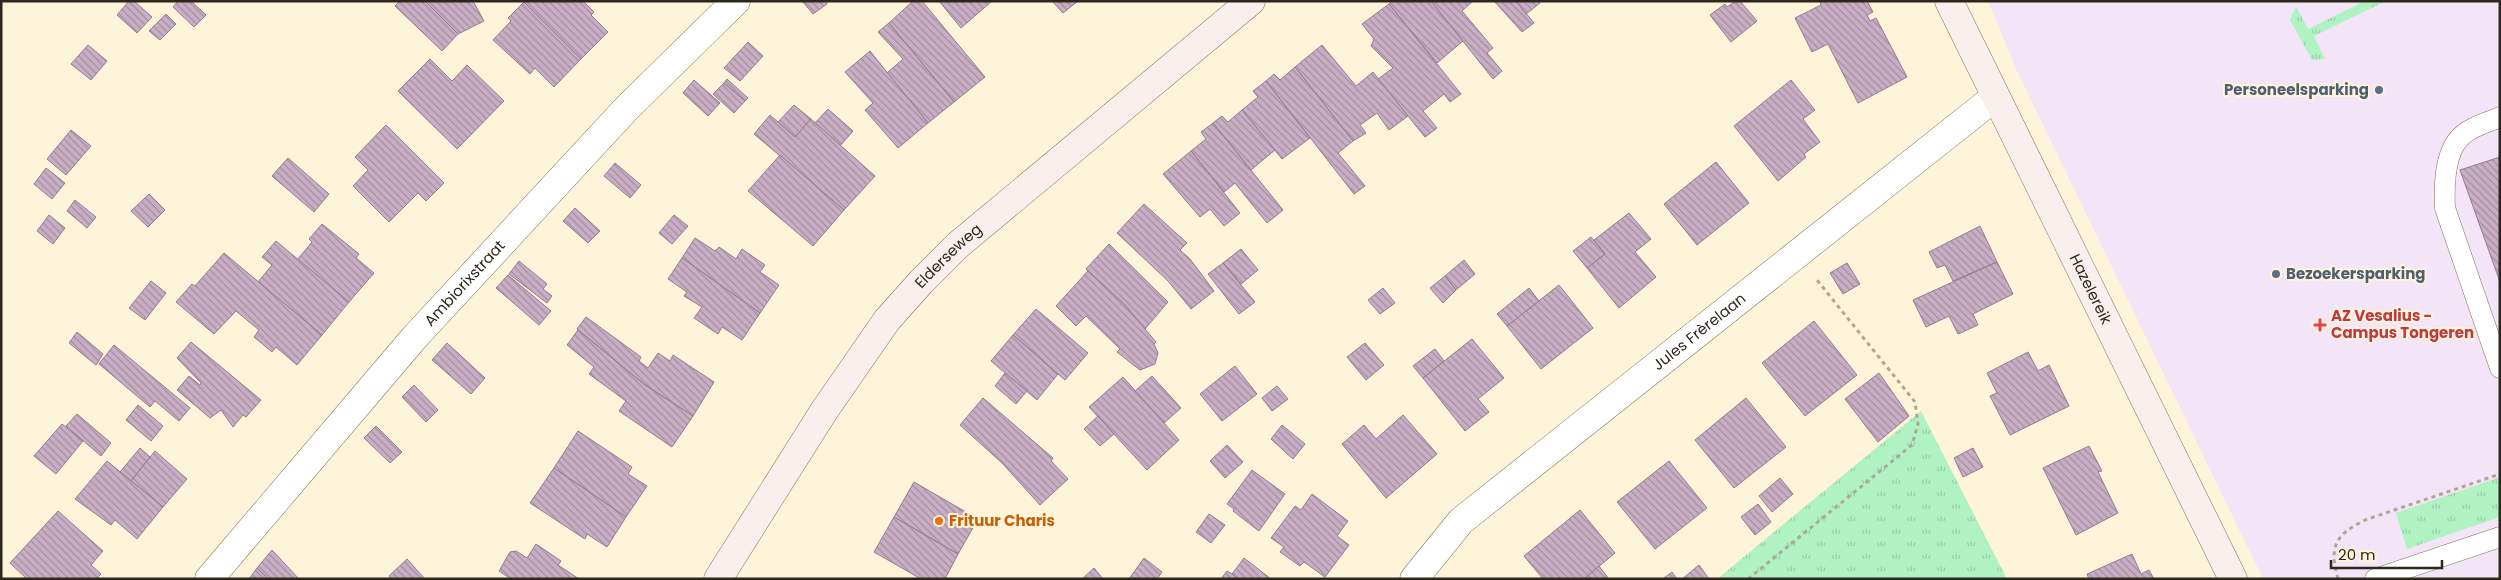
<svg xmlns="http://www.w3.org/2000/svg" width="2501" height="580" font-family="Poppins,sans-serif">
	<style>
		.medical { fill: #f4e4f7 }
		.grass { fill: url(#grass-tufts) }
		.building { fill: url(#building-back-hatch); stroke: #947a90 }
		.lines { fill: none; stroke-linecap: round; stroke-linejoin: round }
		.lane-casing { stroke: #827659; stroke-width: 21 }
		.street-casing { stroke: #827659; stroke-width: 29 }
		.secondary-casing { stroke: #827659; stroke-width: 29 }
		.path { stroke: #afa792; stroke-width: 3; stroke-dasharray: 4 4; stroke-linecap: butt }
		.lane { stroke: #fff; stroke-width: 20 }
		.street { stroke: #fff; stroke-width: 28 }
		.secondary { stroke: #f9f0ee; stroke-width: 28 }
		.service-dot { fill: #5c6f8a; stroke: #fef4da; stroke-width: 2 }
		.health-dot { fill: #e0444e; stroke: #fef4da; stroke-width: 2 }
		.food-dot { fill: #e8710a; stroke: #fef4da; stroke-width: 2 }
		.labels { text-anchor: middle; stroke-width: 4; stroke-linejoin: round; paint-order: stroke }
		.service-label { font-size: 15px; font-weight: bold; fill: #4e5e75; stroke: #fef4da; text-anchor: end }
		.street-label { font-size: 15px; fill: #2c271b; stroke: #fef4da }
		.health-label { font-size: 15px; font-weight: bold; fill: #be3a42; stroke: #fef4da; text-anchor: start }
		.food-label { font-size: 15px; font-weight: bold; fill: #c56008; stroke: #fef4da; text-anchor: start }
	</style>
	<defs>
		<pattern id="grass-tufts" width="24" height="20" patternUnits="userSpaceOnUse" patternTransform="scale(1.25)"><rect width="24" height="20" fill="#b1f2c3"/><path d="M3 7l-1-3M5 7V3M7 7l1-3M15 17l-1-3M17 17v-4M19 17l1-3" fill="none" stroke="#98d0a7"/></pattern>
		<pattern id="building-back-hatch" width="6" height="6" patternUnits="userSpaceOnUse" patternTransform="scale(1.25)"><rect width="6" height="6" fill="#caaec5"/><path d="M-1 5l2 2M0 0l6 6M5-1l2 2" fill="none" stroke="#a48e9f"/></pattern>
	</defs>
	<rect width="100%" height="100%" fill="#fef4da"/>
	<path class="medical" d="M 1988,1 L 2500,1 L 2500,579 L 2263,579 L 2017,71 Z"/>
	<g class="grass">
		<path d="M 2365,1 L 2386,1 L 2314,36 L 2325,59 L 2312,60 L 2290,20 L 2296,6 L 2308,29 Z"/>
		<path d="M 1921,411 L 2007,579 L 1717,579 Z"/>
		<path d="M 2500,477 L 2500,517 L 2407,549 L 2396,513 Z"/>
	</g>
	<g class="building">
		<path d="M 129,1 L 134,1 L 152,17 L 137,33 L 117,15 Z"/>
		<path d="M 178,1 L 191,1 L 206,15 L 194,27 L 173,7 Z"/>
		<path d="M 400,1 L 425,1 L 458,34 L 442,51 L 395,6 Z"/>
		<path d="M 425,1 L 473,1 L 484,21 L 458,34 Z"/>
		<path d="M 523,1 L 583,1 L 594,12 L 591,15 L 608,32 L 581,59 Z"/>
		<path d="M 802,1 L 825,1 L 827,4 L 813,14 Z"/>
		<path d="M 913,1 L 922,1 L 985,77 L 954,102 L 889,23 Z"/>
		<path d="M 939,1 L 992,1 L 961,28 Z"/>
		<path d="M 1052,1 L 1078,1 L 1063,13 Z"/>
		<path d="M 1392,1 L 1431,1 L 1463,41 L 1437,63 L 1389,4 Z"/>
		<path d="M 1431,1 L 1473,1 L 1462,11 L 1493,48 L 1487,53 L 1502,71 L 1493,79 Z"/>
		<path d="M 1494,1 L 1516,1 L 1534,23 L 1522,32 Z"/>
		<path d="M 1516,1 L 1538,1 L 1540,3 L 1526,14 Z"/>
		<path d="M 1736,1 L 1740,1 L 1757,21 L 1731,42 L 1710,15 L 1725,4 L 1727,7 Z"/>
		<path d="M 1820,1 L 1867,1 L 1873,12 L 1867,15 L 1870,21 L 1876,18 L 1907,77 L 1858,103 L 1828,44 L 1812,52 L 1795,18 L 1821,5 Z"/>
		<path d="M 524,2 L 581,59 L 554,87 L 535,68 L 530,74 L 493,40 L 511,21 L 508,18 Z"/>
		<path d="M 1389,4 L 1461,94 L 1450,102 L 1444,94 L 1423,111 L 1437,128 L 1425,137 L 1378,79 L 1393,68 L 1371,46 L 1374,39 L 1362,24 Z"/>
		<path d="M 166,14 L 176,24 L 160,40 L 149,31 Z"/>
		<path d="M 889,23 L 954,102 L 928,123 L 887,73 L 903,59 L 878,32 Z"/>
		<path d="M 748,42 L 763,56 L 740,81 L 724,68 Z"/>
		<path d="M 88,45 L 107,61 L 91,80 L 71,64 Z"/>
		<path d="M 1322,45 L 1356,86 L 1373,72 L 1408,116 L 1389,130 L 1377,113 L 1360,125 L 1366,133 L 1353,141 L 1295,67 Z"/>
		<path d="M 870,51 L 928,123 L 898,148 L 865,110 L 873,103 L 845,72 Z"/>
		<path d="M 430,59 L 452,81 L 467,65 L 504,101 L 457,149 L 398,91 Z"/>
		<path d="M 1295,67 L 1353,141 L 1338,153 L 1365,186 L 1354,194 L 1266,81 L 1274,74 L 1280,80 Z"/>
		<path d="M 727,79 L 748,98 L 745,101 L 724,83 Z"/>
		<path d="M 694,80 L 720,103 L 708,116 L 683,93 Z"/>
		<path d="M 1791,80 L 1815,110 L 1803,119 L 1820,142 L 1804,154 L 1806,157 L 1778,181 L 1734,126 Z"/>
		<path d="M 1266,81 L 1310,138 L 1282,159 L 1242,110 L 1258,97 L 1253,91 Z"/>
		<path d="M 724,83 L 745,101 L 734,113 L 713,94 Z"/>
		<path d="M 794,105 L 811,119 L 795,137 L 778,122 Z"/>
		<path d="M 828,109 L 853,131 L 840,146 L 815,123 Z"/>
		<path d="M 1242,110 L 1275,150 L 1251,170 L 1213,123 L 1222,116 L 1228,122 Z"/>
		<path d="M 770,115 L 795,137 L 811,119 L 875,176 L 844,210 L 754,134 Z"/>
		<path d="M 1213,123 L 1283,210 L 1267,223 L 1235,183 L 1224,192 L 1191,151 L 1206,139 L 1201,132 Z"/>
		<path d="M 386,125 L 444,183 L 426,201 L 418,193 L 389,222 L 353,186 L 368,170 L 355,157 Z"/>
		<path d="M 71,130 L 91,146 L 66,175 L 47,159 Z"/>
		<path d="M 1191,151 L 1240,213 L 1224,226 L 1210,209 L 1200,217 L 1163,174 Z"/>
		<path d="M 780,155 L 844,210 L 813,246 L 748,191 Z"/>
		<path d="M 2500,157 L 2500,282 L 2460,170 Z"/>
		<path d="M 288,158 L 329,194 L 314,212 L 272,176 Z"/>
		<path d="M 1716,162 L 1749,203 L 1697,245 L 1664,204 Z"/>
		<path d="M 615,163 L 641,185 L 630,198 L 604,176 Z"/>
		<path d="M 46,168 L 65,183 L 52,199 L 34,184 Z"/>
		<path d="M 149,194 L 165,210 L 148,227 L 131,211 Z"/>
		<path d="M 75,200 L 96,217 L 87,228 L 67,211 Z"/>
		<path d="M 1144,204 L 1187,243 L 1180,250 L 1190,259 L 1214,291 L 1191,309 L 1168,281 L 1117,233 Z"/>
		<path d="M 575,208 L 600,231 L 588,243 L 563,221 Z"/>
		<path d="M 1629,213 L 1651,239 L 1635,252 L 1656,277 L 1619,308 L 1587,268 L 1605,254 L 1594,240 Z"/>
		<path d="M 49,215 L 65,228 L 53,244 L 37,231 Z"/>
		<path d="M 674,215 L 688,226 L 672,244 L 659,233 Z"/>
		<path d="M 322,224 L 359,254 L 356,258 L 374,273 L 349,302 L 297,260 L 312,242 L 309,239 Z"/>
		<path d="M 1980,226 L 1997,262 L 1953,281 L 1945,265 L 1937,268 L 1929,252 Z"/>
		<path d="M 1591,237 L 1605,254 L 1587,268 L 1573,251 Z"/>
		<path d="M 695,238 L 715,251 L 719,247 L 736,259 L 742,249 L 765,265 L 760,272 L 779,285 L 760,313 L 682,258 Z"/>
		<path d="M 276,241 L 349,302 L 322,335 L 258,282 L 272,265 L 262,257 Z"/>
		<path d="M 1109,244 L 1168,302 L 1145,329 L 1125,305 L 1086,269 Z"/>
		<path d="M 1241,249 L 1258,270 L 1241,284 L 1223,263 Z"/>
		<path d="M 224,253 L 322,335 L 297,365 L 276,347 L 272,352 L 254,337 L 259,330 L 236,311 L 214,334 L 176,302 L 192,284 L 195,286 Z"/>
		<path d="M 682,258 L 760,313 L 742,340 L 722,327 L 718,334 L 694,318 L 702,307 L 684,296 L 687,292 L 668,279 Z"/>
		<path d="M 1464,260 L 1475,274 L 1456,290 L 1445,276 Z"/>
		<path d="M 519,261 L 547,284 L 543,289 L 552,296 L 547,303 L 509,274 Z"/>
		<path d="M 1997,262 L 2013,294 L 1973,314 L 1978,325 L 1958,334 L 1949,316 L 1926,327 L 1913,300 Z"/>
		<path d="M 1223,263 L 1255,302 L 1239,314 L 1208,274 Z"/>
		<path d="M 1847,263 L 1860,284 L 1843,294 L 1830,273 Z"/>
		<path d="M 1088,271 L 1125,305 L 1156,342 L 1154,344 L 1158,353 L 1155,364 L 1140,370 L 1117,352 L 1120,349 L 1086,316 L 1076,326 L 1056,306 Z"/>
		<path d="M 508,275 L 551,311 L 539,325 L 496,288 Z"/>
		<path d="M 1445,276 L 1456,290 L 1443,303 L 1430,288 Z"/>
		<path d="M 151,281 L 166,293 L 145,320 L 129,308 Z"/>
		<path d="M 1559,285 L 1593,328 L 1541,369 L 1507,326 Z"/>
		<path d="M 1383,288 L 1395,303 L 1380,314 L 1368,300 Z"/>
		<path d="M 1529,288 L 1539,301 L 1507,326 L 1497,314 Z"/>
		<path d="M 1036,309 L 1088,353 L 1065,380 L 1013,335 Z"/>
		<path d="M 586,317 L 641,357 L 639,361 L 648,368 L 658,353 L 670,361 L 673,355 L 714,382 L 693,416 L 645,385 L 577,329 Z"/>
		<path d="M 1814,321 L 1857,375 L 1805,416 L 1762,363 Z"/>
		<path d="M 578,330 L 645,385 L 693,416 L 672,447 L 619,411 L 626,401 L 589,374 L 594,367 L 567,345 Z"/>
		<path d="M 77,332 L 103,354 L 96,365 L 69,343 Z"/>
		<path d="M 1013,335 L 1058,374 L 1037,400 L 991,361 Z"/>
		<path d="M 1472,339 L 1504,378 L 1478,399 L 1489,412 L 1465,431 L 1423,378 Z"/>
		<path d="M 191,342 L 261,400 L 246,417 L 243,415 L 233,427 L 221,410 L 210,418 L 177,390 L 189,376 L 200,385 L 201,383 L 177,358 Z"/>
		<path d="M 447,343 L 485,378 L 471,394 L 432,360 Z"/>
		<path d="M 1365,343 L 1384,365 L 1366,380 L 1347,357 Z"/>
		<path d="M 114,345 L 190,408 L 179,421 L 155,401 L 150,407 L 99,364 Z"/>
		<path d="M 1435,349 L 1444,361 L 1423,378 L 1413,366 Z"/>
		<path d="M 2028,352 L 2038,371 L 2049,365 L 2069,406 L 2010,435 L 1990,396 L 1997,393 L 1987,373 Z"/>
		<path d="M 1235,366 L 1257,394 L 1222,421 L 1200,394 Z"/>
		<path d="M 1005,373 L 1027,391 L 1016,404 L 995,386 Z"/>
		<path d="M 1879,373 L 1909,416 L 1878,442 L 1845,399 Z"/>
		<path d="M 1152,376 L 1181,408 L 1164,423 L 1135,391 Z"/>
		<path d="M 1123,377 L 1179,440 L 1147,470 L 1089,407 Z"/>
		<path d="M 414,385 L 438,410 L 426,422 L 402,397 Z"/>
		<path d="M 1277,386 L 1288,399 L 1272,411 L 1262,398 Z"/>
		<path d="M 983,398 L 1053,458 L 1051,461 L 1068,479 L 1040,505 L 1002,463 L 960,425 Z"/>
		<path d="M 1746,398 L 1786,447 L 1734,488 L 1695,440 Z"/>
		<path d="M 138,405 L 163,426 L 151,441 L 126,420 Z"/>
		<path d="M 77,414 L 111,443 L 101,456 L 66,426 Z"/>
		<path d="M 1403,415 L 1437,454 L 1386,498 L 1342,444 L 1364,425 L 1376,439 Z"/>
		<path d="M 1098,416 L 1114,434 L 1100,446 L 1084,429 Z"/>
		<path d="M 62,424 L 83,441 L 56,474 L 34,456 Z"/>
		<path d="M 1282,425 L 1305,444 L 1293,459 L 1271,439 Z"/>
		<path d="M 376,426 L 402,452 L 390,463 L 364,438 Z"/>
		<path d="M 578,431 L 632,467 L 628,474 L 647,486 L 626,517 L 554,468 Z"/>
		<path d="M 1227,445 L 1243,462 L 1225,478 L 1210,461 Z"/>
		<path d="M 2089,446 L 2102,471 L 2098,472 L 2118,513 L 2076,535 L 2043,468 Z"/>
		<path d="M 140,448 L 150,457 L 131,481 L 120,472 Z"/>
		<path d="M 1973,448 L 1983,467 L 1963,477 L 1954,458 Z"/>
		<path d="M 155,451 L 187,479 L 163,507 L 131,481 Z"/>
		<path d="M 107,461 L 163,507 L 137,539 L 115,520 L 111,525 L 75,499 Z"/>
		<path d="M 1669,461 L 1707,508 L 1655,549 L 1617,502 Z"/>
		<path d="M 554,468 L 626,517 L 607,547 L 587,534 L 585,539 L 530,503 Z"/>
		<path d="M 1252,470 L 1285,494 L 1259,531 L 1233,511 L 1234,509 L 1227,504 Z"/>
		<path d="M 1780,478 L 1793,494 L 1772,512 L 1759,496 Z"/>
		<path d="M 914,482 L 978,519 L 958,554 L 894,517 Z"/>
		<path d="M 1312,494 L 1348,521 L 1337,536 L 1349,545 L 1325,577 L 1304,562 L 1300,566 L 1280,552 L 1284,547 L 1271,538 L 1295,506 L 1301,510 Z"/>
		<path d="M 1758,504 L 1771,522 L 1755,535 L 1741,517 Z"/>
		<path d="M 1580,510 L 1615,553 L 1584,579 L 1543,579 L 1524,556 Z"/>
		<path d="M 58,511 L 103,551 L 91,565 L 101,574 L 96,579 L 27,579 L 10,563 Z"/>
		<path d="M 1209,514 L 1225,525 L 1211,543 L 1196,532 Z"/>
		<path d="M 894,517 L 958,554 L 945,579 L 921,579 L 874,552 Z"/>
		<path d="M 536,544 L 561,561 L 558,565 L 579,579 L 511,579 L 499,571 L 510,552 L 516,551 L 527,558 Z"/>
		<path d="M 272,550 L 299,579 L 268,579 L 257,568 Z"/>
		<path d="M 2132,554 L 2141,574 L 2149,570 L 2154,579 L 2089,579 L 2087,574 Z"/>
		<path d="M 1144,558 L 1162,572 L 1157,579 L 1129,579 Z"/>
		<path d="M 1244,558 L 1271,579 L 1238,579 L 1232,574 Z"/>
		<path d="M 407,559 L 425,579 L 392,579 L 389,576 Z"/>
		<path d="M 1699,565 L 1709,579 L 1682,579 Z"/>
		<path d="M 1599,566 L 1609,579 L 1584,579 Z"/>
		<path d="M 257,568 L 268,579 L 249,579 Z"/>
		<path d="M 1094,568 L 1103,579 L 1082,579 Z"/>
		<path d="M 1227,571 L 1232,574 L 1238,579 L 1221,579 Z"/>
		<path d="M 1672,572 L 1677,579 L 1665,579 L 1664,578 Z"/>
	</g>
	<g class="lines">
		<defs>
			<g id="lane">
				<path d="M 2500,117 C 2489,122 2473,126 2464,134 C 2444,149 2444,186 2445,208 L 2500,368"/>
				<path d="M 2375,579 L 2500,537"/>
			</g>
			<g id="street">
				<path id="s1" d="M 209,579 L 414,338 L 626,109 L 736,1"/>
				<path id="s2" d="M 1414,579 L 1461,521 L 1995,97"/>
			</g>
			<g id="secondary">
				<path id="s3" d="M 1949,1 L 2233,579"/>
				<path id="s4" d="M 718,579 L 824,411 L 887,320 L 921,282 L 958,245 L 1251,1"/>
			</g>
		</defs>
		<use href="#lane" class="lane-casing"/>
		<use href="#street" class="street-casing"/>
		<use href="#secondary" class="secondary-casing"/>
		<g class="path">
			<path d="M 1748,579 L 1912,445 L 1918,424 L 1915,402 L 1817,280"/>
			<path d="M 2338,579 C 2329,546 2335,535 2365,520 L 2500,474"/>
		</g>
		<use href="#lane" class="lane"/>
		<use href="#street" class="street"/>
		<use href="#secondary" class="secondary"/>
	</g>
	<g class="service-dot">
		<circle cx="2379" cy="90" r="5"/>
		<circle cx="2276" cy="274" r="5"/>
	</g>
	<path class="health-dot" d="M2317.5 317.5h5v5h5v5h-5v5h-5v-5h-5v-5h5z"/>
	<circle class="food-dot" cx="939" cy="521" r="5"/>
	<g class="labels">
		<g class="service-label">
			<text x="2369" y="95">Personeelsparking</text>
			<text x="2286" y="279" text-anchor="start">Bezoekersparking</text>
		</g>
		<g class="street-label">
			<text dy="5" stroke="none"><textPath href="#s4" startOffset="398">Elderseweg</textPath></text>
			<text dy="5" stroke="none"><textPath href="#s1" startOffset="391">Ambiorixstraat</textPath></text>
			<text dy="5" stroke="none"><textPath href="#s3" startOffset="321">Hazelereik</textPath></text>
			<text dy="5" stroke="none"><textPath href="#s2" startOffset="379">Jules Frèrelaan</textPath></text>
		</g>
		<g class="health-label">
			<text x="2331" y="321">AZ Vesalius -<tspan x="2331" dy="17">Campus Tongeren</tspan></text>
		</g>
		<g class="food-label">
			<text x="949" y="526">Frituur Charis</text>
		</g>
	</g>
	<rect width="2501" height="580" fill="none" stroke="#2c271b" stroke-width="5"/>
	<path d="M2331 560v8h111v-8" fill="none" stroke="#2c271b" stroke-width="2.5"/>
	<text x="2338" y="560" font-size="15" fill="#2c271b" stroke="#fef4da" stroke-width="4" paint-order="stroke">20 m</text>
</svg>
